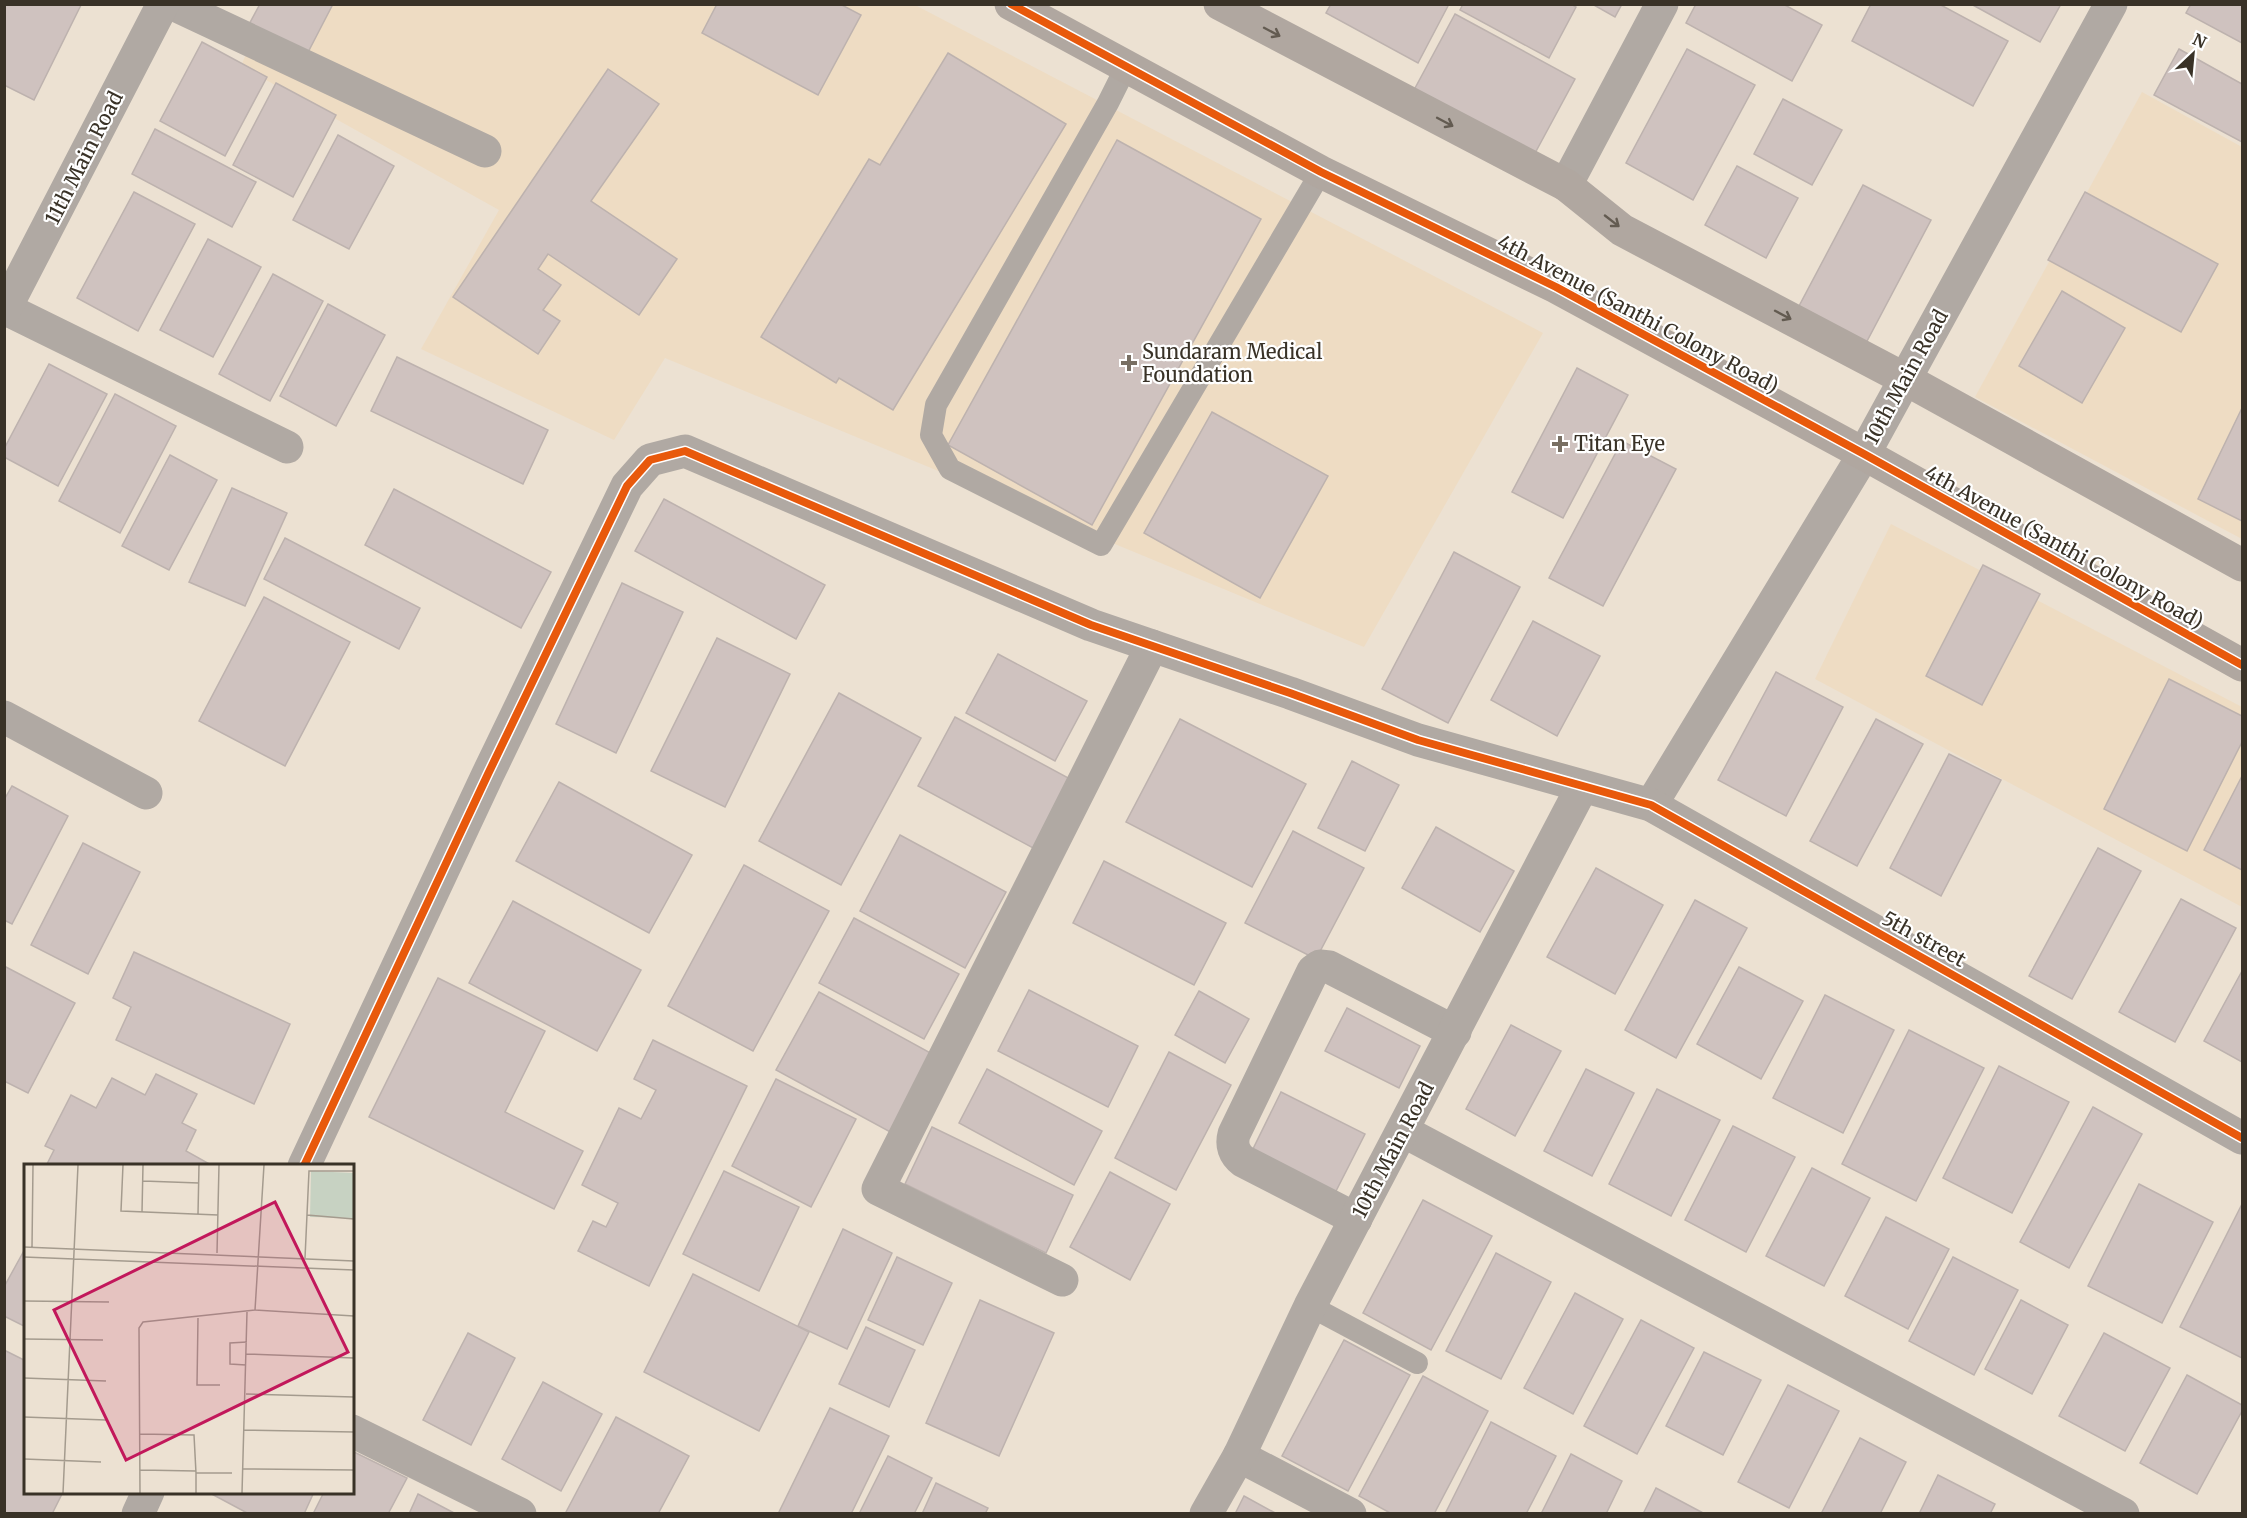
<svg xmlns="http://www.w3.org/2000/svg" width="2247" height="1518" font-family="Merriweather,serif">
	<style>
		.built { fill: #eedcc3 }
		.building { fill: #cfc2bf; stroke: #bdb2ae; stroke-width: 1.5 }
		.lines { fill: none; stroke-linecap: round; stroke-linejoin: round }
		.lane { stroke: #b0a9a3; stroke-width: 22 }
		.street { stroke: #b0a9a3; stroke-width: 33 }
		.secondary { stroke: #b0a7a0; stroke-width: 33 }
		.cycleway-casing { stroke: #fff; stroke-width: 11 }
		.cycleway { stroke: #e8590c; stroke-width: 8 }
		.oneway { stroke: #635b51 }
		.poi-dot { fill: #786f63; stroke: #fff; stroke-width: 2 }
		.labels { text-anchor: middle; stroke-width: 4.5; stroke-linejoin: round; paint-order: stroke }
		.street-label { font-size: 20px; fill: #393227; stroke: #fff }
		.poi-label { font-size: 20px; fill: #393227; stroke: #fff; text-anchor: start }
		.inset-road { fill: none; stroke: #a49b8e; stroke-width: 1.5 }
		.view { fill: #c2185b; fill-opacity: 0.15; stroke: #c2185b; stroke-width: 3 }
		.inset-edge { fill: none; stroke: #393227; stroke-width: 3 }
	</style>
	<rect width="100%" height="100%" fill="#ece1d2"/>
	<g class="built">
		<path d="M 267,5 L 915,5 L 1543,333 L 1364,647 L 665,358 L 614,440 L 421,349 L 499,210 L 241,66 Z"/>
		<path d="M 2142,92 L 2242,147 L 2242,539 L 1975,397 Z"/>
		<path d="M 1891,524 L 2242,707 L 2242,907 L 1815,679 Z"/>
	</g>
	<g class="building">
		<path d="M 6,4 L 81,5 L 34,100 L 4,85 L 4,8 Z"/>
		<path d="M 260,4 L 333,4 L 304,60 L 246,30 Z"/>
		<path d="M 717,4 L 840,4 L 861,15 L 818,95 L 702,33 Z"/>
		<path d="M 1331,4 L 1449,4 L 1418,63 L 1326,13 Z"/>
		<path d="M 1463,4 L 1571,4 L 1576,7 L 1549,58 L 1460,10 Z"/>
		<path d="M 1592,4 L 1622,4 L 1615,17 Z"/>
		<path d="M 1696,4 L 1783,4 L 1822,25 L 1792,81 L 1686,23 Z"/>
		<path d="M 1871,4 L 1939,4 L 2008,41 L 1973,106 L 1852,41 Z"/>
		<path d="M 1971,4 L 2061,4 L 2040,42 Z"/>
		<path d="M 2191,4 L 2242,4 L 2242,43 L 2186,13 Z"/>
		<path d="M 1455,14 L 1575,79 L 1534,155 L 1414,90 Z"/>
		<path d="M 202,42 L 267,77 L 225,156 L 160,121 Z"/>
		<path d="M 1687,49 L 1755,85 L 1693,200 L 1626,163 Z"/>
		<path d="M 2179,49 L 2242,84 L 2242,142 L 2154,95 Z"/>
		<path d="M 948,53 L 1066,124 L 893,410 L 839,378 L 836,383 L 761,337 L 869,159 L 880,165 Z"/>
		<path d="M 608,69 L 659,104 L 591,201 L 677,259 L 639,315 L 548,254 L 538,269 L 561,285 L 543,310 L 560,321 L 538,354 L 453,297 Z"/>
		<path d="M 276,83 L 336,115 L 293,197 L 233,165 Z"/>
		<path d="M 1783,99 L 1842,130 L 1812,185 L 1754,154 Z"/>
		<path d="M 155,129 L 256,182 L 232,227 L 132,174 Z"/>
		<path d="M 338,135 L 394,166 L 349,249 L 293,220 Z"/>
		<path d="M 1117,140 L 1261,219 L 1092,525 L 948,445 Z"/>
		<path d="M 1737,166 L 1798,198 L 1766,258 L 1705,225 Z"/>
		<path d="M 1863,185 L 1931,220 L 1866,343 L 1798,308 Z"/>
		<path d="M 134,192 L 195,224 L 138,331 L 77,298 Z"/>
		<path d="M 2085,192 L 2218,264 L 2181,332 L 2048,260 Z"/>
		<path d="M 208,239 L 261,267 L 213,357 L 160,330 Z"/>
		<path d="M 273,274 L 323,301 L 270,401 L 219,374 Z"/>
		<path d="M 2062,291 L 2125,328 L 2082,403 L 2019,366 Z"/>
		<path d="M 328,304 L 385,335 L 336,426 L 280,396 Z"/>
		<path d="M 397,357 L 548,430 L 523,484 L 371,411 Z"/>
		<path d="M 49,364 L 107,394 L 58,486 L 4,457 L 4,449 Z"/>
		<path d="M 1577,368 L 1628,395 L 1563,518 L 1512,492 Z"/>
		<path d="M 115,394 L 176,426 L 120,533 L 59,501 Z"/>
		<path d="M 2242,408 L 2242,521 L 2198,499 Z"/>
		<path d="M 1212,412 L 1328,476 L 1260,598 L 1144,533 Z"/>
		<path d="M 1622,441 L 1676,469 L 1603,606 L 1549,578 Z"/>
		<path d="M 170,455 L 217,480 L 169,570 L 122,546 Z"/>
		<path d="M 232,488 L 287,513 L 245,606 L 189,582 Z"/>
		<path d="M 394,489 L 551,572 L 521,628 L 365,545 Z"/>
		<path d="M 664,499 L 825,585 L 796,639 L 635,551 Z"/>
		<path d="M 285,538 L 420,608 L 399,649 L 264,579 Z"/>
		<path d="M 1454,552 L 1520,587 L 1448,723 L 1382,689 Z"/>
		<path d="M 1983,565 L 2040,594 L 1982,705 L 1926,676 Z"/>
		<path d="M 622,583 L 683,612 L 616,753 L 556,724 Z"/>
		<path d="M 264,597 L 350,642 L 285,766 L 199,721 Z"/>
		<path d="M 1533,621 L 1600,656 L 1557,736 L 1491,700 Z"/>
		<path d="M 717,638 L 790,674 L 725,807 L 651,771 Z"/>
		<path d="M 998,654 L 1087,701 L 1055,761 L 966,713 Z"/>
		<path d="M 1776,672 L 1843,707 L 1786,816 L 1718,780 Z"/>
		<path d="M 2169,679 L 2242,716 L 2242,742 L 2187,851 L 2104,809 Z"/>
		<path d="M 839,693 L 921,738 L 841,885 L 759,841 Z"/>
		<path d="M 955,717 L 1072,780 L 1035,849 L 918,786 Z"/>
		<path d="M 1180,719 L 1306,784 L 1252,887 L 1126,822 Z"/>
		<path d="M 1876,719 L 1923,744 L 1857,866 L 1810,841 Z"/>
		<path d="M 1949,754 L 2001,780 L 1941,896 L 1890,868 Z"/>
		<path d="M 1352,761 L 1399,785 L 1365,851 L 1318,828 Z"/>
		<path d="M 2242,776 L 2242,870 L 2204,850 Z"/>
		<path d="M 559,782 L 692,855 L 649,933 L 516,861 Z"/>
		<path d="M 12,786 L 68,816 L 12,924 L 4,920 L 4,800 Z"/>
		<path d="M 1436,827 L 1514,871 L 1480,932 L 1402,888 Z"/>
		<path d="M 1293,831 L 1364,868 L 1316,959 L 1245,923 Z"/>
		<path d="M 900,835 L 1006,892 L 965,968 L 860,911 Z"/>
		<path d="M 83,843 L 140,872 L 88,974 L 31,945 Z"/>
		<path d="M 2098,848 L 2141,871 L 2072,999 L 2029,976 Z"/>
		<path d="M 1104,861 L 1226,923 L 1194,985 L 1073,923 Z"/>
		<path d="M 744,865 L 829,911 L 753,1051 L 668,1006 Z"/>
		<path d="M 1596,868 L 1663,905 L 1615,994 L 1547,957 Z"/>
		<path d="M 2181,899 L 2236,928 L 2175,1042 L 2119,1012 Z"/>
		<path d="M 1695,900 L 1747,928 L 1676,1058 L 1625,1030 Z"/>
		<path d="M 513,901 L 641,970 L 597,1051 L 469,983 Z"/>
		<path d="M 854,918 L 959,974 L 924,1039 L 819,983 Z"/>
		<path d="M 134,952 L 290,1024 L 254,1104 L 116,1040 L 131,1007 L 113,998 Z"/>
		<path d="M 4,966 L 75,1003 L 28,1093 L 4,1081 Z"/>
		<path d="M 1739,967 L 1803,1001 L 1761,1079 L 1697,1044 Z"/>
		<path d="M 2242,971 L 2242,1062 L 2204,1041 Z"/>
		<path d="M 438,978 L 545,1031 L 505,1112 L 583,1151 L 554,1209 L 369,1117 Z"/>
		<path d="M 1029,990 L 1138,1046 L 1108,1107 L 998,1051 Z"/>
		<path d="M 1199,991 L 1249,1019 L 1225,1063 L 1175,1035 Z"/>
		<path d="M 819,992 L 936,1056 L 894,1134 L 776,1070 Z"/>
		<path d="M 1825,995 L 1894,1030 L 1843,1133 L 1773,1098 Z"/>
		<path d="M 1347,1008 L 1420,1046 L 1399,1088 L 1325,1051 Z"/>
		<path d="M 1511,1025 L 1561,1051 L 1515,1136 L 1466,1109 Z"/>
		<path d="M 1909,1030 L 1984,1068 L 1916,1201 L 1842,1164 Z"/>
		<path d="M 653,1040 L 747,1086 L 649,1286 L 578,1251 L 593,1221 L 606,1227 L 618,1203 L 582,1185 L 619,1108 L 641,1119 L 656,1090 L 634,1079 Z"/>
		<path d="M 1169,1052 L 1231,1085 L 1176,1190 L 1115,1158 Z"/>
		<path d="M 1999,1066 L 2069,1102 L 2012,1213 L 1943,1178 Z"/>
		<path d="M 987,1069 L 1102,1131 L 1074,1185 L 959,1123 Z"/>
		<path d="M 1586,1069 L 1634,1093 L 1592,1176 L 1544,1151 Z"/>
		<path d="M 156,1074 L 197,1094 L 182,1123 L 196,1130 L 186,1151 L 213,1166 L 46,1166 L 54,1150 L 45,1146 L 71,1095 L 96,1108 L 112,1078 L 145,1095 Z"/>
		<path d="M 776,1079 L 856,1119 L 811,1207 L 732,1166 Z"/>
		<path d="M 1657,1089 L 1720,1120 L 1671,1216 L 1609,1184 Z"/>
		<path d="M 1281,1092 L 1365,1134 L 1334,1195 L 1251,1153 Z"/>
		<path d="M 2093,1107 L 2142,1134 L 2069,1268 L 2020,1242 Z"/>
		<path d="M 1733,1126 L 1795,1157 L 1746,1252 L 1685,1220 Z"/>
		<path d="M 932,1127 L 1073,1195 L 1046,1253 L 905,1184 Z"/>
		<path d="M 1812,1168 L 1870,1198 L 1824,1286 L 1766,1256 Z"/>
		<path d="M 724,1171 L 799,1207 L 759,1291 L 683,1254 Z"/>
		<path d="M 1110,1172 L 1170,1204 L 1130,1280 L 1070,1247 Z"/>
		<path d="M 2139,1184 L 2213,1222 L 2162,1323 L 2088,1286 Z"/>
		<path d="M 1423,1200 L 1492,1236 L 1431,1350 L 1363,1313 Z"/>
		<path d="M 2242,1204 L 2242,1358 L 2180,1327 Z"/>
		<path d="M 1886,1217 L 1949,1249 L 1908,1329 L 1845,1296 Z"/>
		<path d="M 843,1229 L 892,1253 L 847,1349 L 798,1326 Z"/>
		<path d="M 26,1247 L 26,1327 L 4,1316 L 4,1287 Z"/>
		<path d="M 1496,1253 L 1551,1282 L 1501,1379 L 1446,1351 Z"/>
		<path d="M 897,1257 L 952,1283 L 923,1345 L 868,1320 Z"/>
		<path d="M 1953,1257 L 2018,1290 L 1974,1375 L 1909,1341 Z"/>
		<path d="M 693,1274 L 809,1332 L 759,1431 L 644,1372 Z"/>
		<path d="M 1575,1293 L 1623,1319 L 1573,1414 L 1524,1388 Z"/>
		<path d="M 980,1300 L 1054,1333 L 999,1456 L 926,1423 Z"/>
		<path d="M 2021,1300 L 2068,1325 L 2032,1394 L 1985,1369 Z"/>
		<path d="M 1641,1320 L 1694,1348 L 1637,1454 L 1584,1426 Z"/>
		<path d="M 866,1327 L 915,1350 L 889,1407 L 839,1384 Z"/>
		<path d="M 468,1333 L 515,1358 L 471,1445 L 423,1420 Z"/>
		<path d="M 2104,1333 L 2170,1368 L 2125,1451 L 2059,1416 Z"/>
		<path d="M 1344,1340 L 1410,1375 L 1348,1491 L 1282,1456 Z"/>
		<path d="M 4,1350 L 26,1361 L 26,1492 L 63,1492 L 52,1514 L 4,1514 Z"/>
		<path d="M 1704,1352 L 1761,1380 L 1723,1455 L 1666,1426 Z"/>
		<path d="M 2187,1375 L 2242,1405 L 2242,1411 L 2197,1494 L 2140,1463 Z"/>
		<path d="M 1423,1376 L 1488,1411 L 1434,1514 L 1392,1514 L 1359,1496 Z"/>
		<path d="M 543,1382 L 602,1414 L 561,1491 L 502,1459 Z"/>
		<path d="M 1788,1385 L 1839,1411 L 1789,1508 L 1738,1482 Z"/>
		<path d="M 830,1408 L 889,1436 L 851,1514 L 778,1514 Z"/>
		<path d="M 616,1417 L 689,1456 L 658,1514 L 565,1514 Z"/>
		<path d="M 1491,1422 L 1556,1456 L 1526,1514 L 1445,1514 Z"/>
		<path d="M 1860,1438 L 1906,1462 L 1880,1514 L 1821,1514 Z"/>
		<path d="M 352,1451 L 407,1478 L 388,1514 L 313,1514 L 324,1492 L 352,1492 Z"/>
		<path d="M 1571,1454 L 1622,1481 L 1606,1514 L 1541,1514 Z"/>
		<path d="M 888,1456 L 932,1478 L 914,1514 L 859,1514 Z"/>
		<path d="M 1938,1475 L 1995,1504 L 1990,1514 L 1919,1514 Z"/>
		<path d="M 936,1483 L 988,1508 L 985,1514 L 922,1514 Z"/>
		<path d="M 1656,1488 L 1705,1514 L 1643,1514 Z"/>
		<path d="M 208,1492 L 314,1492 L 304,1514 L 249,1514 Z"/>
		<path d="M 418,1494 L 456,1514 L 409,1514 Z"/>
		<path d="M 1244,1496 L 1277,1514 L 1235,1514 Z"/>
	</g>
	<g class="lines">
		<g class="lane">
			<path d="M 1126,67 L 1108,103 L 936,405 L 931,435 L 950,469 L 1101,545 L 1321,172"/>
			<path d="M 1310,1306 L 1417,1363"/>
		</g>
		<g class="street">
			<path d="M 173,4 L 485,151"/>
			<path d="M 1566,185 L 1662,4"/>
			<path d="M 4,308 L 287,447"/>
			<path d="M 4,311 L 163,4"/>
			<path d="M 4,717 L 146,793"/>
			<path d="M 1651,805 L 1864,454 L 2111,4"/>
			<path d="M 1403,1131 L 2123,1514"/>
			<path d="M 304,1166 L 488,774 L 627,486 L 650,460 L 685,451 L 1091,625 L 1290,693 L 1418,740 L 1651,805 L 2242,1138"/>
			<path d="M 1356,1219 L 1243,1161 C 1234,1154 1231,1145 1234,1134 L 1313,971 L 1320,966 L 1329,967 L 1455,1032"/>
			<path d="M 1062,1280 L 878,1189 L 1152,646"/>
			<path d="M 352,1431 L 520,1514"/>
			<path d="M 1239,1456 L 1350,1514"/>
			<path d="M 138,1514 L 148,1492"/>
			<path d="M 1206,1514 L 1239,1456 L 1310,1306 L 1582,787"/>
		</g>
		<g class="secondary">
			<path d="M 1011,4 L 1321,172 L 1556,287 L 1864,454 L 2242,665"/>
			<path d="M 1220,4 L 1566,185 L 1622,230 L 1905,379 L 2242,565"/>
		</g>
		<defs>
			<g id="cycleway">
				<path d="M 1011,4 L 1321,172 L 1556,287 L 1864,454 L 2242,665"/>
				<path d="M 304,1166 L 488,774 L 627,486 L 650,460 L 685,451 L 1091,625 L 1290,693 L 1418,740 L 1651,805 L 2242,1138"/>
			</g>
		</defs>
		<use href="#cycleway" class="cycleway-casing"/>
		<use href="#cycleway" class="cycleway"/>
	</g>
	<defs><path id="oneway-shaft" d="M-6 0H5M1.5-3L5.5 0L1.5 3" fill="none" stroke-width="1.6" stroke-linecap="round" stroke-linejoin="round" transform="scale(1.5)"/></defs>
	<g class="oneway">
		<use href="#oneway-shaft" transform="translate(1272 32) rotate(28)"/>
		<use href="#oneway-shaft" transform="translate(1445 122) rotate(28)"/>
		<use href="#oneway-shaft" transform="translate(1612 221) rotate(38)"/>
		<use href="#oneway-shaft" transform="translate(1783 315) rotate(28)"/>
	</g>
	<g class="poi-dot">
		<path d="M1126 354h6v6h6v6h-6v6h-6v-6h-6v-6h6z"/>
		<path d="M1557 435h6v6h6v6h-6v6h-6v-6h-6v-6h6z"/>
	</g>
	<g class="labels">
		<g class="street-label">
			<text transform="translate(84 158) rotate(-63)" y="7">11th Main Road</text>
			<text transform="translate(1638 314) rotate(28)" y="7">4th Avenue (Santhi Colony Road)</text>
			<text transform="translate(1906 377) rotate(-61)" y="7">10th Main Road</text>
			<text transform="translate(2064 547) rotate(29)" y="7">4th Avenue (Santhi Colony Road)</text>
			<text transform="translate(1924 939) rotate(29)" y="7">5th street</text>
			<text transform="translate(1393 1150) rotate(-62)" y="7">10th Main Road</text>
		</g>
		<g class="poi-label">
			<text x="1142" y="359">Sundaram Medical<tspan x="1142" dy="23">Foundation</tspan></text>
			<text x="1574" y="451">Titan Eye</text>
		</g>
	</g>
	<g transform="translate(24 1164)">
		<rect width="330" height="330" fill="#ece1d2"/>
		<path d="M 287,7 L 330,9 L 330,54 L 286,53 Z" fill="#c7d2c2"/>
		<path class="inset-road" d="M 99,1 L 97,47 L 194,51M 119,17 L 175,19M 118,48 L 119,1M 174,50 L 175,1M 283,51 L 330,55M 0,83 L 330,97M 8,83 L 9,1M 193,89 L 195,1M 0,93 L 330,106M 281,94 L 285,7 L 330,7M 0,137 L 85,138M 231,146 L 240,1M 174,154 L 173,221 L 196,221M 0,175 L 79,176M 222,190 L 330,194M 222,201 L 206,200 L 206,179 L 223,178M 0,214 L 82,217M 222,230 L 330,233M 0,253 L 82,256M 220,266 L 330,268M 116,270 L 170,271 L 172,309 L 208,309M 0,295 L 77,298M 219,305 L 330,306M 116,306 L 172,307M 39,329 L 54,1M 116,329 L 115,164 L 119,158 L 231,146 L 330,152M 172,329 L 172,309M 218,329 L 223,148"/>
		<path class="view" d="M 251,38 L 324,188 L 102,296 L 30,146 Z"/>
		<rect width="330" height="330" class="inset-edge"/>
	</g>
	<rect width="2247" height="1518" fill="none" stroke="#393227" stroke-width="12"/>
	<g transform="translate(2193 54) rotate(26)" stroke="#ffffff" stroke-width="4.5" paint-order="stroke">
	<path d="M0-4.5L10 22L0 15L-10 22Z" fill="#393227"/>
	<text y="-9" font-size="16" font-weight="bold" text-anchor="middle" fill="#393227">N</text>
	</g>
</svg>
